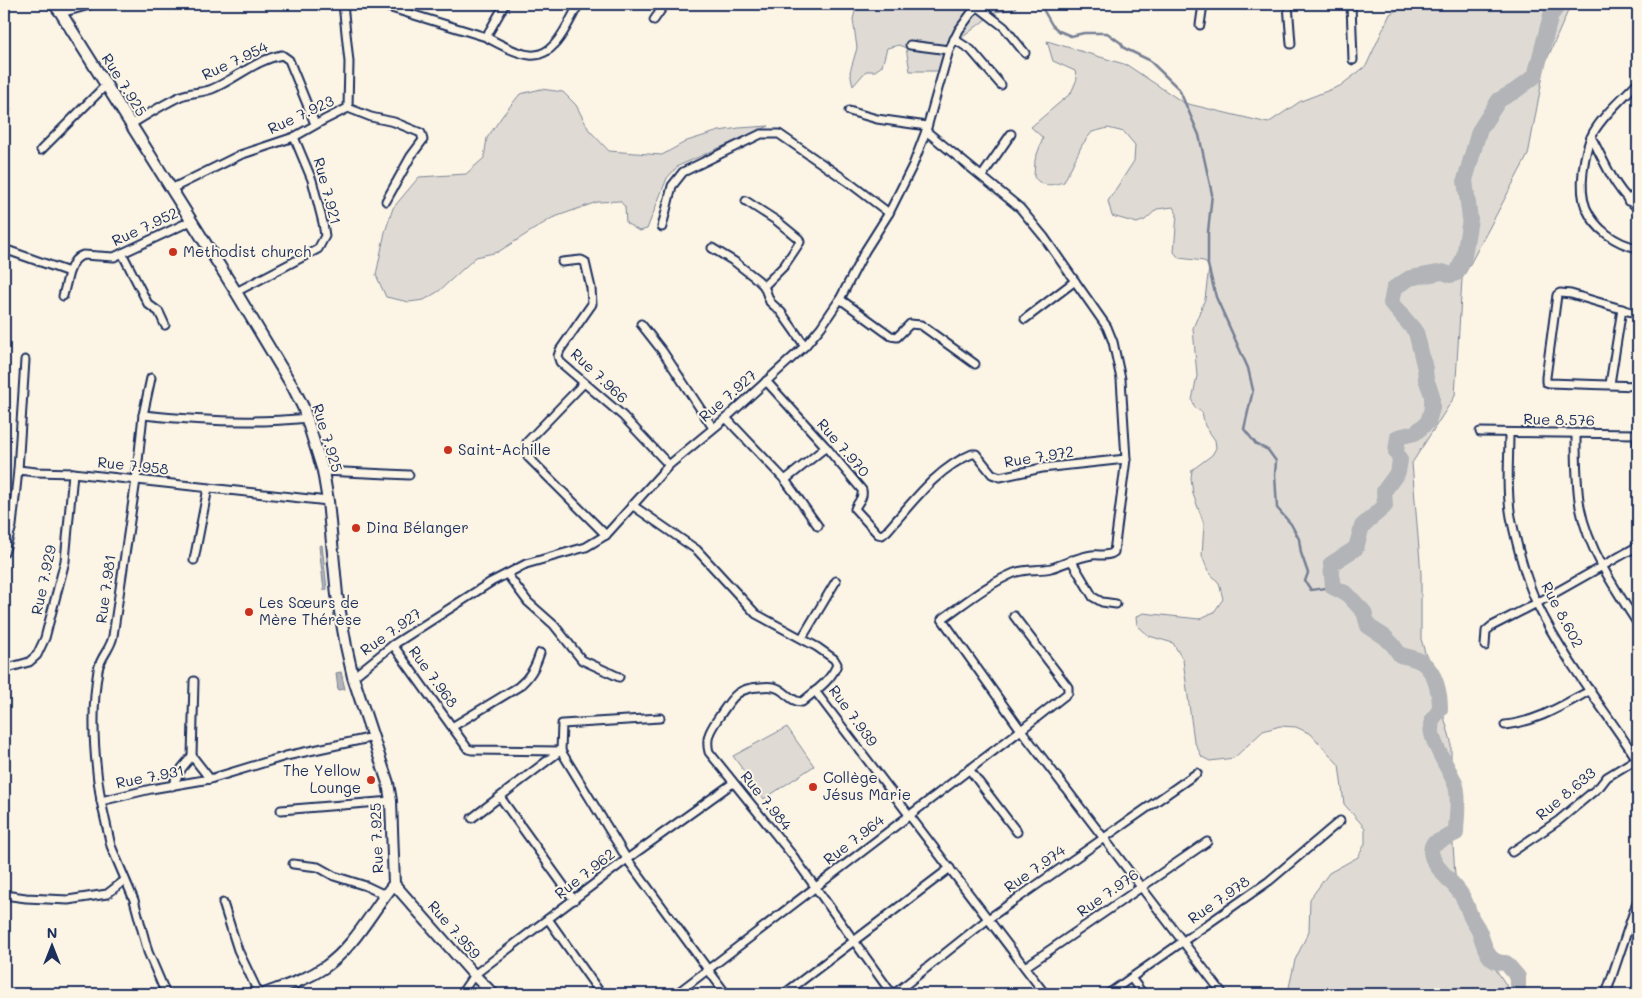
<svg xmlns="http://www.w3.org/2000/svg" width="1642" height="998" font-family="Mali,sans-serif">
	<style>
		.green { fill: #dfdbd4; stroke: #7d8599 }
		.water { fill: #b2b4b8; stroke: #767f94 }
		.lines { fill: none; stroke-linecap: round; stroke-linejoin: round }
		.stream { stroke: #767f94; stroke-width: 2.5 }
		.river { stroke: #b2b4b8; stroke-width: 16 }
		.street-casing { stroke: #1b2f5e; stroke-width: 11 }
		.secondary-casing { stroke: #1b2f5e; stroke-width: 14 }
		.street { stroke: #fcf5e5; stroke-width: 7 }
		.secondary { stroke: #fcf5e5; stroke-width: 10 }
		.poi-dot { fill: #c8321e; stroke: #fcf5e5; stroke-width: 2 }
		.labels { text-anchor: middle; stroke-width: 4; stroke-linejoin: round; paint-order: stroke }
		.street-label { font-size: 15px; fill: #1b2f5e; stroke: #fcf5e5 }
		.poi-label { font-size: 15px; fill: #1b2f5e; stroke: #fcf5e5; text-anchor: start }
	</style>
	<rect width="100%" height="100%" fill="#fcf5e5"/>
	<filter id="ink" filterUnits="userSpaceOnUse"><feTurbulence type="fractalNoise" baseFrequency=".02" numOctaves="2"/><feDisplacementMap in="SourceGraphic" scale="10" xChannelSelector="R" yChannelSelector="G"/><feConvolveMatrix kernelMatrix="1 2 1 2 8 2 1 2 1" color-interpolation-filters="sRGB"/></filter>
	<g filter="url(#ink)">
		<g class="green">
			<path d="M 857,4 L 1014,4 L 1016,9 L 995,12 L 963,37 L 940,71 L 910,71 L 906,48 L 899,45 L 887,48 L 882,66 L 875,71 L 866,71 L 853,86 L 850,72 L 857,48 L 853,19 Z"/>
			<path d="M 1407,4 L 1571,4 L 1545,64 L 1528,155 L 1462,279 L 1455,396 L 1412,463 L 1421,574 L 1421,639 L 1451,741 L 1451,814 L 1455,875 L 1472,933 L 1512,994 L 1289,994 L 1288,992 L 1295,960 L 1309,931 L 1310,899 L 1329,873 L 1358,857 L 1365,844 L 1365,828 L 1344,804 L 1339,765 L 1311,734 L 1296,727 L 1280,726 L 1263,731 L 1234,758 L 1210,761 L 1202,757 L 1194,741 L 1183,660 L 1173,643 L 1149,636 L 1137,625 L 1136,617 L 1143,613 L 1199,619 L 1214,612 L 1223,599 L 1219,583 L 1208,571 L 1202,556 L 1204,524 L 1193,494 L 1191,478 L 1192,470 L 1212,455 L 1216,448 L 1215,440 L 1205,426 L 1202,412 L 1195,408 L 1192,400 L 1197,376 L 1193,328 L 1205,299 L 1209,267 L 1204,261 L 1179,258 L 1174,252 L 1177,214 L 1173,207 L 1157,209 L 1145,220 L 1137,223 L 1112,216 L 1108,201 L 1134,161 L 1135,145 L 1124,132 L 1108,128 L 1092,132 L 1082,145 L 1064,182 C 1052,185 1043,188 1034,177 L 1035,160 L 1043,138 L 1031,127 L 1071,93 L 1077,79 L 1075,71 L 1053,61 L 1047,41 L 1127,65 L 1184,103 L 1268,123 L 1301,101 L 1340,86 L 1366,66 L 1390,14 Z"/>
			<path d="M 541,89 L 563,92 L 576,105 L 589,130 L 609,151 L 662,155 L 687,141 L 719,131 L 739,128 L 769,126 L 678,166 L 667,178 L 647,229 L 639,231 L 626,223 L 625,207 L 620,201 L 597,202 L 552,218 L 498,252 L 476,257 L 439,291 L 424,300 L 409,302 L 386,297 L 376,275 L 385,232 L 393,208 L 419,177 L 466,174 L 484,158 L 487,138 L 503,115 L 520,94 Z"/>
			<path d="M 787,727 L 814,766 L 764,799 L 733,756 Z"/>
		</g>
		<g class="water">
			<path d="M 322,545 L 327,589 L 324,591 L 319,546 Z"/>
			<path d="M 341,672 L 345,689 L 338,690 L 336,673 Z"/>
		</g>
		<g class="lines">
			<path class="stream" d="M 1040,4 L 1052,25 L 1059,31 L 1071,36 L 1084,33 L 1107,33 L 1121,43 L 1124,48 L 1149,60 L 1179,89 L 1199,135 L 1212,194 L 1208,232 L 1208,265 L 1216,297 L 1248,368 L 1253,390 L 1244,429 L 1256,444 L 1268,450 L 1276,461 L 1275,475 L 1277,508 L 1291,524 L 1299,539 L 1301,553 L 1308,573 L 1305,581 L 1311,590 L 1333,587"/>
			<path class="river" d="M 1518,994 L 1518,977 L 1506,963 C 1486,964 1485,945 1479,931 C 1477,926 1473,922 1471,917 C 1468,910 1466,902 1462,896 C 1455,882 1423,861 1433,844 L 1456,833 C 1456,818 1460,801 1456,786 C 1451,769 1424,736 1433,719 C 1435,715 1438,713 1440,709 C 1440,694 1436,673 1423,663 C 1417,658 1407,657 1400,655 L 1393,645 L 1385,637 L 1368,626 L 1364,612 L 1347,594 L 1333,587 L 1331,564 L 1356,548 L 1362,526 L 1385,506 L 1384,491 L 1398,472 L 1400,460 L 1396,452 L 1398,437 L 1415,433 L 1428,422 L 1432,408 L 1432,395 L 1426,379 L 1425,369 L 1416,332 L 1391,303 L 1394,288 L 1410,278 L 1443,272 L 1451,275 L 1457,273 L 1464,256 L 1470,219 L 1465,180 L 1479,131 L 1499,100 L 1515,91 L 1535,76 L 1551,15 L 1559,4"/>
			<defs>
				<g id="street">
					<path d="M 378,4 L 486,37 L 505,4"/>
					<path d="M 1288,4 L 1291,44"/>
					<path d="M 1351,4 L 1353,60"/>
					<path d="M 977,6 L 1004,27 L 1025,53"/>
					<path d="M 61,13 L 93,4"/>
					<path d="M 654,20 L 665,4"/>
					<path d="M 1200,25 L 1203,4"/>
					<path d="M 486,37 C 499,44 515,53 530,55 C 556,58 568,22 579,4"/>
					<path d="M 954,39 L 971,50 L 1001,85"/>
					<path d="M 910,45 L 949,50"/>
					<path d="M 1638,82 C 1623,98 1604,114 1593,133 C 1584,151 1578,189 1586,208 C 1595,229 1616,244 1638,248"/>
					<path d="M 348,108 L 371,117 L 394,122 L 421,133 L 423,140 L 411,156 L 386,201"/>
					<path d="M 849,111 L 877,119 L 927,126"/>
					<path d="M 4,112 L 6,110"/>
					<path d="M 130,125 C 147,115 163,104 181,96 C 191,92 202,93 212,89 C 236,79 255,60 282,55 L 289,60 L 315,124"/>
					<path d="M 926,131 L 1020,208 L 1044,237 L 1107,327 L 1113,342 L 1121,379 L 1126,459 L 1114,552 C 1108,557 1099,554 1092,555 C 1077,557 1065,564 1051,568 C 1039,571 1026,568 1014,573 C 988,584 965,603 942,619 L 1021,730 L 1223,994"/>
					<path d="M 1591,137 C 1605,162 1615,191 1638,208"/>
					<path d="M 41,150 L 106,85"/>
					<path d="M 982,176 L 1011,134"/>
					<path d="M 171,189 L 240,155 L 294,137 L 324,120 L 348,108 L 349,62 L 343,4"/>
					<path d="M 746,201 L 777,221 L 799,239 L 800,242 L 784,266 L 764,286"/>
					<path d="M 1628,201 L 1638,191"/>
					<path d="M 662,227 L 672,186 L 683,172 L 761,134 L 779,134 L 847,181 L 889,213"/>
					<path d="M 712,248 L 735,262 L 758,280 L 764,286 L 770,302 L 781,312 L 805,346"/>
					<path d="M 4,249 L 69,272 C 73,264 74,258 83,255 L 114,257 L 191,221"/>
					<path d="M 122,253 L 148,304 L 159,312 L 165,325"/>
					<path d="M 562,262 L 581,260 L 585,262 L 591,288 L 592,304 L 560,350 L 558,356 L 560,362 L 623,416 L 669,465"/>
					<path d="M 236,292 L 318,249 L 325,236 L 323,223 L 312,180 L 294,137"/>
					<path d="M 63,296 L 69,272"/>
					<path d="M 840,299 L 891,336 L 897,337 L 910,324 L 921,325 L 975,364"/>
					<path d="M 1638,314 L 1571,294 L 1560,293 L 1557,295 L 1546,377 L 1546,382 L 1549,383 L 1638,386"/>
					<path d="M 1025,319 L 1075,281"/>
					<path d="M 641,324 L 663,352 L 713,428"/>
					<path d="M 766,381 L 826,447 L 862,490 C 864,499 857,502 855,509 L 878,534 L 882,535 L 887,531 C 912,503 937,468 972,454 L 976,454 L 992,474 L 1000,477 L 1042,468 L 1126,459"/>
					<path d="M 583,384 L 527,442 L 526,450 L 528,457 L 606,535"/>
					<path d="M 1610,384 L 1622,309"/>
					<path d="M 143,415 C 198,421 253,424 308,418"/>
					<path d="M 726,418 L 785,480 L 818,526"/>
					<path d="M 1480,432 L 1638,434"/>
					<path d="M 1509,433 C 1509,460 1506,490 1511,517 C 1517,546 1525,577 1537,604 C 1564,660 1605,710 1638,761"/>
					<path d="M 1637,434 L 1638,450"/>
					<path d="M 1576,435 C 1576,459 1576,483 1580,507 C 1588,549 1615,589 1638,624"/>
					<path d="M 18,470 L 25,360"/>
					<path d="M 323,471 L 409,475"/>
					<path d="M 785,480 L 826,447"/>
					<path d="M 632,505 L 697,550 L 756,614 L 817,647 L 834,659 L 837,664 C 833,679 814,692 802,702 C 792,702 788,694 779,689 C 774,686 767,686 760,687 C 736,688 732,698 719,717 C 711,729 705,737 709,752 L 793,856 L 892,994"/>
					<path d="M 4,553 L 12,526 L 18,470 L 36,472 L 73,473 L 328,501"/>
					<path d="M 194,560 L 208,488"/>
					<path d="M 1071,560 L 1093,597 L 1102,602 L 1116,604"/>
					<path d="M 507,574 L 528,602 L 554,625 L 582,660 L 619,677"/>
					<path d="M 802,638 L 836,581"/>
					<path d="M 393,645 L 452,727 L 518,687 C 530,677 535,668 540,653"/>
					<path d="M 1485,646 L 1486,631 L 1492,626 L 1537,603 L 1638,546"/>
					<path d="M 4,669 L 29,662 L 37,655 L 45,638 L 65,561 L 73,473"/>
					<path d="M 353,677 L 393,645 L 491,582 L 526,564 L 586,547 L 606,535 L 669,465 L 726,418 L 805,346 L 821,327 L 840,299 L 865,251 L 889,213 L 913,165 L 926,131 L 949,50 L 959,30 L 978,4"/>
					<path d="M 815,691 L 1045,994"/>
					<path d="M 660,718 L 562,724 L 561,751 L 627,859 L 726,994"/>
					<path d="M 1505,725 C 1537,722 1563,705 1591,690"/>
					<path d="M 452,727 L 468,749 L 472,750 L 561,751"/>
					<path d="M 192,756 L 210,779"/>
					<path d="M 969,769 L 1017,832"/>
					<path d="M 172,786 L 182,768 L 192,756 L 194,681"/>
					<path d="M 500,797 L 574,900"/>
					<path d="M 101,801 C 94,759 91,712 98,670 C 100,657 111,649 113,636 L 136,480 L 143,415 L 151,378"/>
					<path d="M 281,810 L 391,801"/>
					<path d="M 472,818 L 560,751"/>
					<path d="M 1512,852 L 1558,821 L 1600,786 L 1607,777 L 1638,758"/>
					<path d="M 293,864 L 318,867 L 334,876 L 366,886 L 385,895"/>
					<path d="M 4,895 L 26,898 L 68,900 L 107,894 L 125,880"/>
					<path d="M 223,903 L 238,950 L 259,994"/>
					<path d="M 548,919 L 601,994"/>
					<path d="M 1025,967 L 1207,842"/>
					<path d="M 1131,978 L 1143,994"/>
					<path d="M 166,994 L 148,952 L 134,900 L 111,846 L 101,801 L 151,789 L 210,779 L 286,756 L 374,737"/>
					<path d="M 461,994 L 474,975 L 495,959 L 627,859 L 733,783"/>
					<path d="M 676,994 L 1021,730 L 1068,693 L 1068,687 L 1014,616"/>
					<path d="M 784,994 L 950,868"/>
					<path d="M 894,994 L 988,919 L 1197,773"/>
					<path d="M 1108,994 L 1269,881 L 1340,821"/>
					<path d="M 1606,994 L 1638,899"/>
				</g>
				<g id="secondary">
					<path d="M 54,4 L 61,13 L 236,292 L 294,389 L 303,407 L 323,471 L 328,501 L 337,595 L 346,646 L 353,677 L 388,783 L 391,801 L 394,884"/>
					<path d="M 394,884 L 474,975 L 493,994"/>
					<path d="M 264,994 C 285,986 306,980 325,967 C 355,946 371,912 394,884"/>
				</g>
			</defs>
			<use href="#street" class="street-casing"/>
			<use href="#secondary" class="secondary-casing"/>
			<use href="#street" class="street"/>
			<use href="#secondary" class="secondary"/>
		</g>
	</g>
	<g class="poi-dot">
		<circle cx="173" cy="252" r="5"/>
		<circle cx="448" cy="450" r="5"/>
		<circle cx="356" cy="528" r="5"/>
		<circle cx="249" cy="612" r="5"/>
		<circle cx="371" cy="780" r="5"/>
		<circle cx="813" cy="787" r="5"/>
	</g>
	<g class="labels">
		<g class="street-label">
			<text transform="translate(235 61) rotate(-25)" y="5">Rue 7.954</text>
			<text transform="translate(124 85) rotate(58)" y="5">Rue 7.925</text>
			<text transform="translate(301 115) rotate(-25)" y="5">Rue 7.923</text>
			<text transform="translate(327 191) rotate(75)" y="5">Rue 7.921</text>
			<text transform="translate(145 227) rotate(-25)" y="5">Rue 7.952</text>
			<text transform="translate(599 376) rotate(43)" y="5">Rue 7.966</text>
			<text transform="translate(728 396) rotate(-41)" y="5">Rue 7.927</text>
			<text transform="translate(1559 420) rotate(1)" y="5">Rue 8.576</text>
			<text transform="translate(327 438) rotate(73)" y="5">Rue 7.925</text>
			<text transform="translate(843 448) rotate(49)" y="5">Rue 7.970</text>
			<text transform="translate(1039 457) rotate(-9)" y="5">Rue 7.972</text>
			<text transform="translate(133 466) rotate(6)" y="5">Rue 7.958</text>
			<text transform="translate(44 580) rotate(-78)" y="5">Rue 7.929</text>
			<text transform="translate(106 589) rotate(-82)" y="5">Rue 7.981</text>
			<text transform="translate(1562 615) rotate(62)" y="5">Rue 8.602</text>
			<text transform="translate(391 632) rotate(-35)" y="5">Rue 7.927</text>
			<text transform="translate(433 677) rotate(54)" y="5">Rue 7.968</text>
			<text transform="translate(853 716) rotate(54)" y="5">Rue 7.939</text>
			<text transform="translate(150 777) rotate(-11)" y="5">Rue 7.931</text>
			<text transform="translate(1566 794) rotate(-40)" y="5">Rue 8.633</text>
			<text transform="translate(766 801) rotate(51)" y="5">Rue 7.984</text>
			<text transform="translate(377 838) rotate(-92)" y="5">Rue 7.925</text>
			<text transform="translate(854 840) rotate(-37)" y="5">Rue 7.964</text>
			<text transform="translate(1035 869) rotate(-35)" y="5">Rue 7.974</text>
			<text transform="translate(585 874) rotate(-38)" y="5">Rue 7.962</text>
			<text transform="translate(1108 893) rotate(-35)" y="5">Rue 7.976</text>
			<text transform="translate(1219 900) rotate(-35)" y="5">Rue 7.978</text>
			<text transform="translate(454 930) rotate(49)" y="5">Rue 7.959</text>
		</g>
		<g class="poi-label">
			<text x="183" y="257">Methodist church</text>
			<text x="458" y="455">Saint-Achille</text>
			<text x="366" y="533">Dina Bélanger</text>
			<text x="259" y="608">Les Sœurs de<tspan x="259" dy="17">Mère Thérèse</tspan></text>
			<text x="361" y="776" text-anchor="end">The Yellow<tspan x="361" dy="17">Lounge</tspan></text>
			<text x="823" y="783">Collège<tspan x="823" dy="17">Jésus Marie</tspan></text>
		</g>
	</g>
	<rect width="1642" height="998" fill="none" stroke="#fcf5e5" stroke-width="20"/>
	<rect x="10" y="10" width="1622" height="978" fill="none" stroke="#1b2f5e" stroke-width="2" filter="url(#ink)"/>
	<g transform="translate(52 946)" stroke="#fcf5e5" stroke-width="4" paint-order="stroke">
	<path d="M0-4L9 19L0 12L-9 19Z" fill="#1b2f5e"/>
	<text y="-8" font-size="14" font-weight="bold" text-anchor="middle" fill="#1b2f5e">N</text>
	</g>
</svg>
